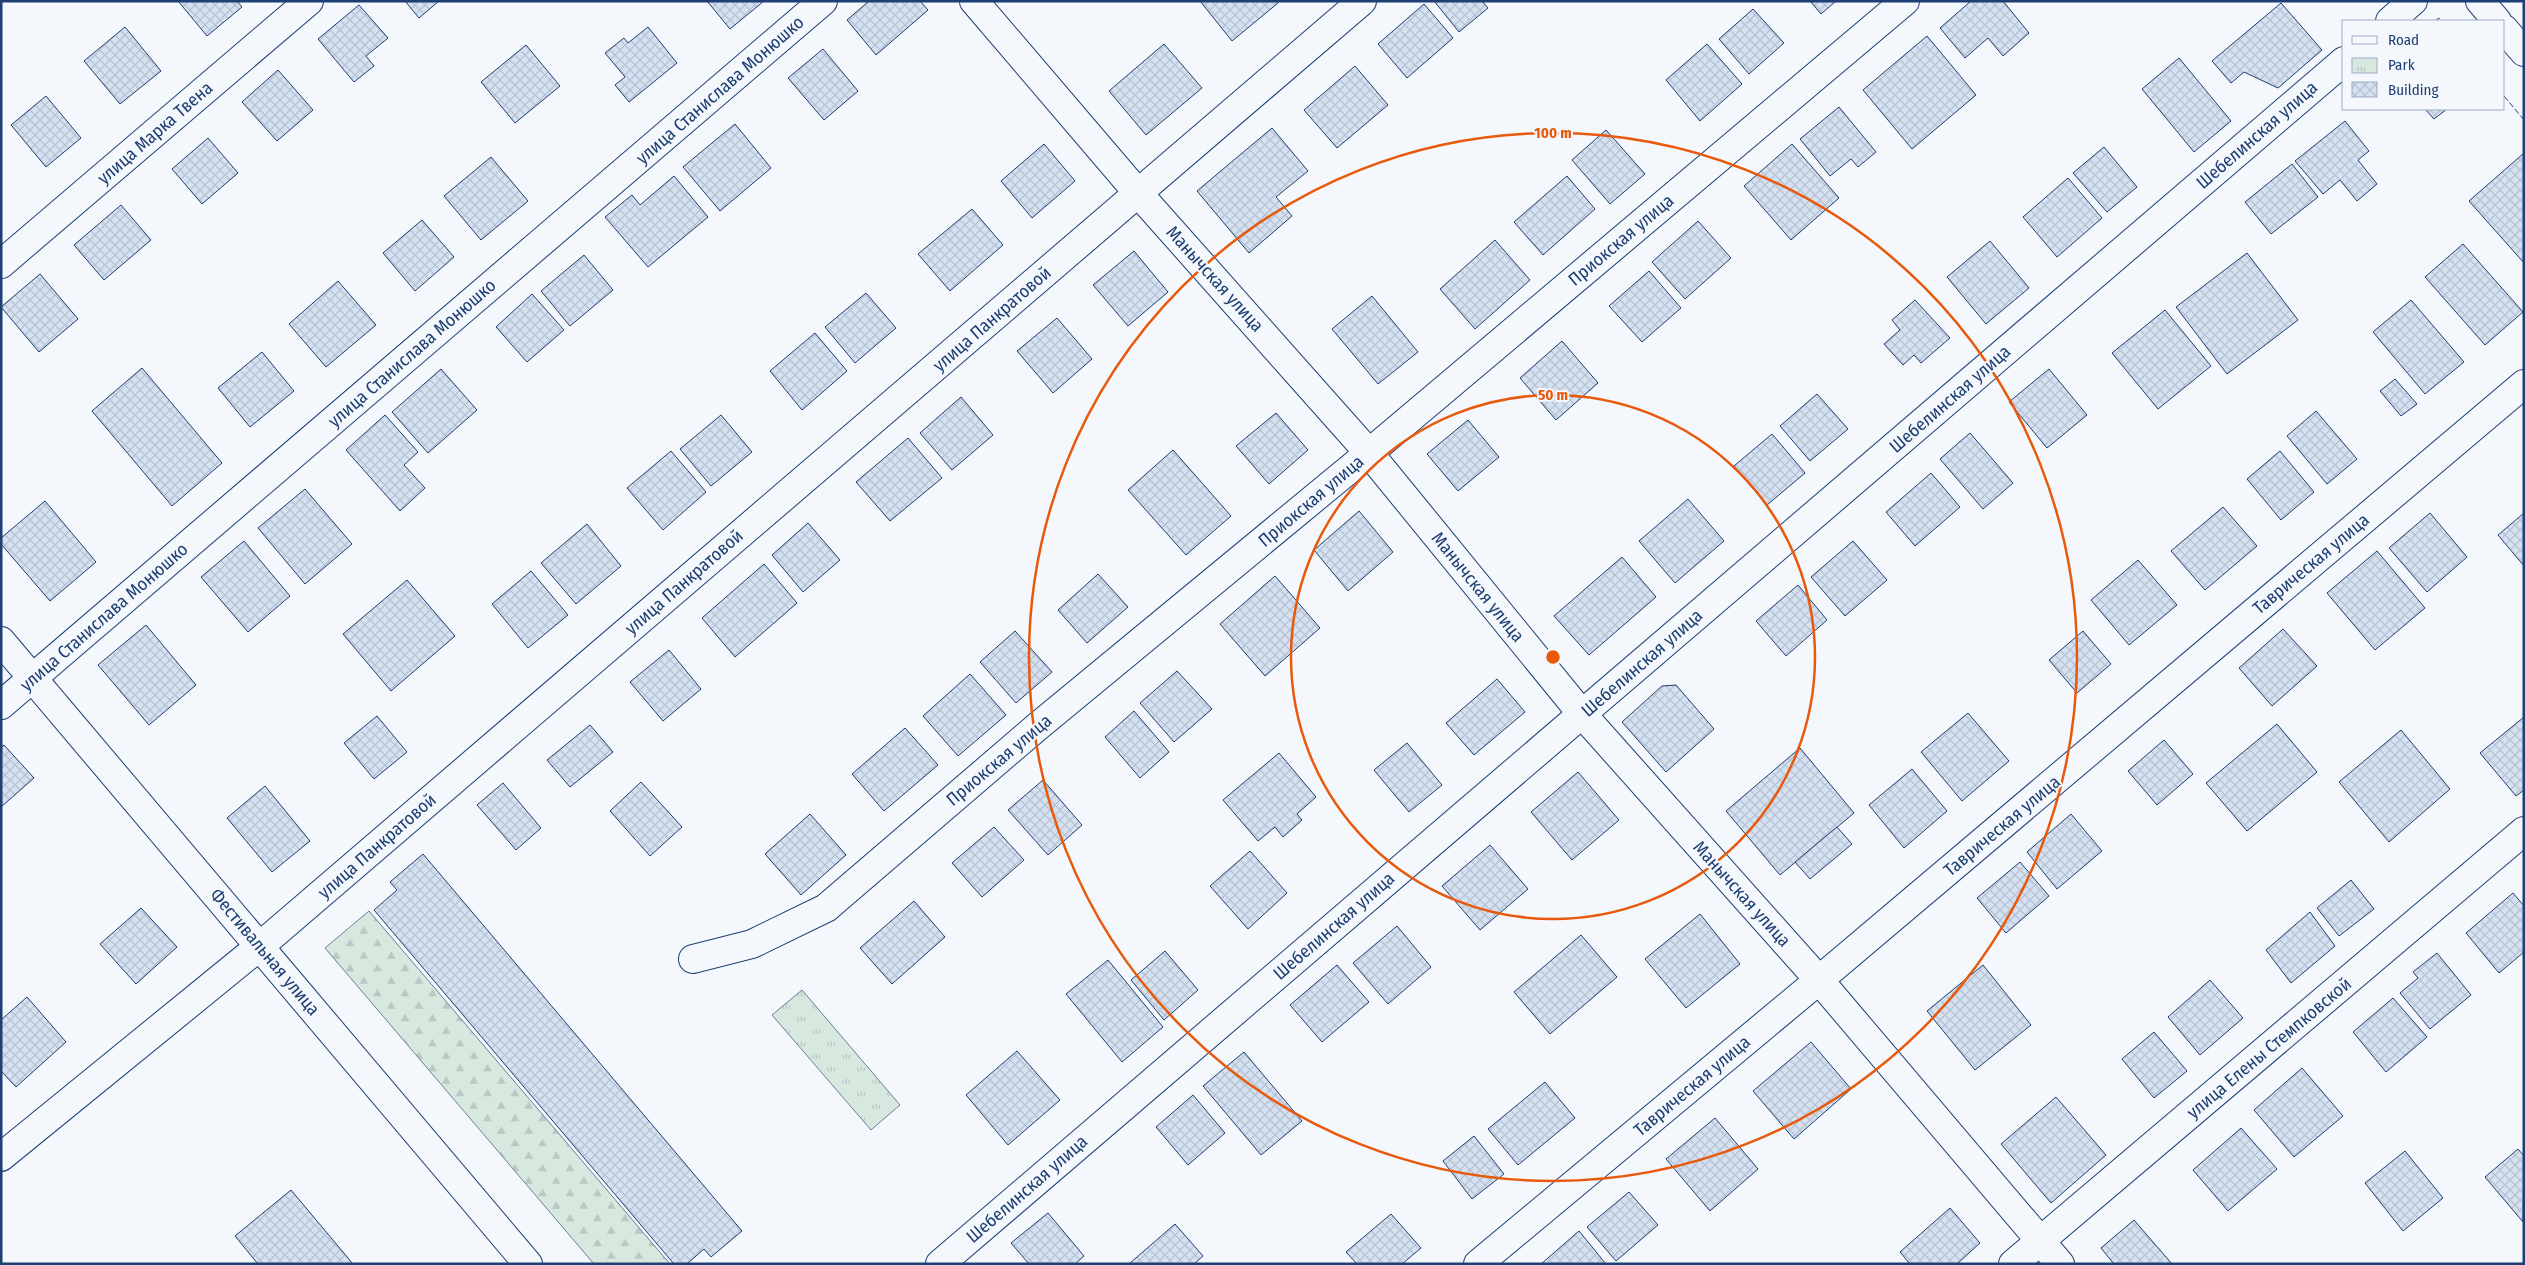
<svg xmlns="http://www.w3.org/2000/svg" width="2525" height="1265" font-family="'Fira Sans Condensed',sans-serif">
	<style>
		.forest { fill: url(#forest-firs); stroke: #687fa3 }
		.park { fill: url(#park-tufts); stroke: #687fa3 }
		.building { fill: url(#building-cross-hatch); stroke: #1d3f73 }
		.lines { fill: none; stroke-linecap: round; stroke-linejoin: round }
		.street-casing { stroke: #1d3f73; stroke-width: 30 }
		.street { stroke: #f4f7fb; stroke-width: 28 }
		.fence { stroke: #1d3f73; stroke-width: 1; stroke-dasharray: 6 2.5; stroke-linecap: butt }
		.ring { fill: none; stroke: #e8590c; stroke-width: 2.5 }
		.labels { text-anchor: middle; stroke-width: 4; stroke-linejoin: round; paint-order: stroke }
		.street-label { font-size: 18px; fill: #1d3f73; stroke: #f4f7fb }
		.centre { fill: #e8590c; stroke: #f4f7fb; stroke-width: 2.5 }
		.ring-label { font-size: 15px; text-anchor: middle; font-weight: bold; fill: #e8590c; stroke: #f4f7fb; stroke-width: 4; stroke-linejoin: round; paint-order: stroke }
	</style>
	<defs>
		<pattern id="forest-firs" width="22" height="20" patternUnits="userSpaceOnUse" patternTransform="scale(1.25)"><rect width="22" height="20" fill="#d7e8df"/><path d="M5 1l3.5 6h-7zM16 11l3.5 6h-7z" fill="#b8c8c3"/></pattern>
		<pattern id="park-tufts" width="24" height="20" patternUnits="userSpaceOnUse" patternTransform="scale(1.25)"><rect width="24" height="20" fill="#d7e8df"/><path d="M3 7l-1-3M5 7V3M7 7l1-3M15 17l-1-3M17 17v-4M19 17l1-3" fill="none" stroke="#b8c8c3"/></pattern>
		<pattern id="building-cross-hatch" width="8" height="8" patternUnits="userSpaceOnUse" patternTransform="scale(1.25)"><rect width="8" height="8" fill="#d5e0f0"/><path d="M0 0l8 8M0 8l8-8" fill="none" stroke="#b6c1d1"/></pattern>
	</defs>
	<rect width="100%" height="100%" fill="#f4f7fb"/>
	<path class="forest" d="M 369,911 L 670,1264 L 594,1264 L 325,948 Z"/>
	<path class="park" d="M 802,990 L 900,1105 L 871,1130 L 772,1015 Z"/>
	<g class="building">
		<path d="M 178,1 L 237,1 L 242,7 L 207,36 Z"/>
		<path d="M 405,1 L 439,1 L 419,18 Z"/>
		<path d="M 707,1 L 764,1 L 730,29 Z"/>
		<path d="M 869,1 L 920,1 L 928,10 L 876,55 L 847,20 Z"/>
		<path d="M 1200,1 L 1277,1 L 1278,3 L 1232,41 Z"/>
		<path d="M 1434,1 L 1482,1 L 1488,8 L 1459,32 Z"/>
		<path d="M 1810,1 L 1836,1 L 1821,14 Z"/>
		<path d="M 1971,1 L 2003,1 L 2029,33 L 2003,56 L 1988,38 L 1965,58 L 1940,28 Z"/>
		<path d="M 2281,3 L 2322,50 L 2278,88 L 2244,72 L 2231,83 L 2212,61 Z"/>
		<path d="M 1424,4 L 1453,38 L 1407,78 L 1378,44 Z"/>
		<path d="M 359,5 L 388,38 L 366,56 L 374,66 L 354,82 L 318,39 Z"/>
		<path d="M 1753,9 L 1784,43 L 1749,74 L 1719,39 Z"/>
		<path d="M 125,27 L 161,71 L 120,104 L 84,61 Z"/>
		<path d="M 648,27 L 677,63 L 629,102 L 615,85 L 625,77 L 605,53 L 624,38 L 628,43 Z"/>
		<path d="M 1927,36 L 1976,95 L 1912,149 L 1863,90 Z"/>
		<path d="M 1164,44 L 1202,88 L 1146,135 L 1109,91 Z"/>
		<path d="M 1707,44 L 1742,84 L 1700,121 L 1666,80 Z"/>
		<path d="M 526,45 L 560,86 L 515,123 L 481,82 Z"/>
		<path d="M 823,49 L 858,91 L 824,120 L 788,78 Z"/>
		<path d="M 2179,58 L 2231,121 L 2194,152 L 2142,89 Z"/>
		<path d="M 1355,66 L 1388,105 L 1337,148 L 1304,110 Z"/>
		<path d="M 278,70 L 313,110 L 277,141 L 242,102 Z"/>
		<path d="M 46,96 L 81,138 L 46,167 L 11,125 Z"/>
		<path d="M 1839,107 L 1876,152 L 1858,167 L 1851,159 L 1830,176 L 1800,139 Z"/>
		<path d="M 2425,109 L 2447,109 L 2434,119 Z"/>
		<path d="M 2345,121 L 2369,151 L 2358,160 L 2377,184 L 2357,201 L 2340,180 L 2323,194 L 2295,161 Z"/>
		<path d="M 735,124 L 771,168 L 720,211 L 683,167 Z"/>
		<path d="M 1272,128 L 1308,171 L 1276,197 L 1292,216 L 1249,253 L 1197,191 Z"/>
		<path d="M 1606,130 L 1645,174 L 1610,204 L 1572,160 Z"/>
		<path d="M 208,138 L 238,173 L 202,204 L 172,169 Z"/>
		<path d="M 1044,144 L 1075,181 L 1032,218 L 1001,181 Z"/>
		<path d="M 1792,144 L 1839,198 L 1791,240 L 1744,186 Z"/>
		<path d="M 2104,147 L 2137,187 L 2107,212 L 2073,173 Z"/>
		<path d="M 2524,153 L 2524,263 L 2469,201 Z"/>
		<path d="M 491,157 L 528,201 L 481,240 L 444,196 Z"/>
		<path d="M 2292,164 L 2318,197 L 2271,234 L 2245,202 Z"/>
		<path d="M 674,176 L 708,217 L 648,267 L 605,217 L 632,195 L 640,205 Z"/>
		<path d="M 1567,176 L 1595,209 L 1543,255 L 1514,222 Z"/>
		<path d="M 2068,178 L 2102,218 L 2057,257 L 2023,217 Z"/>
		<path d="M 121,205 L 151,240 L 104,280 L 74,245 Z"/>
		<path d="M 972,209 L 1003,245 L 950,291 L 918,254 Z"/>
		<path d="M 422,220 L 454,257 L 415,291 L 383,253 Z"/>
		<path d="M 1698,221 L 1731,258 L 1685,299 L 1652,262 Z"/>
		<path d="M 1495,240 L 1530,280 L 1475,329 L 1440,289 Z"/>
		<path d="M 1990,241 L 2029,288 L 1986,324 L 1947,277 Z"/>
		<path d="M 2463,244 L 2523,312 L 2485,345 L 2425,277 Z"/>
		<path d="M 1134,251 L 1168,292 L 1128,326 L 1093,285 Z"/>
		<path d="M 2247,253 L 2298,320 L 2227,374 L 2176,307 Z"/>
		<path d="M 584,255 L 613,290 L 570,326 L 541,291 Z"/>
		<path d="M 1649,271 L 1681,308 L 1642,342 L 1609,306 Z"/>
		<path d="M 40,274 L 78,319 L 39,352 L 1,307 Z"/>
		<path d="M 338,281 L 376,325 L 326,367 L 289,324 Z"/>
		<path d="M 866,293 L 896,328 L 855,363 L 825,327 Z"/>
		<path d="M 532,294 L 564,330 L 527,362 L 496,327 Z"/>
		<path d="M 1372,296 L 1418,352 L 1378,384 L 1332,329 Z"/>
		<path d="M 1915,300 L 1950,338 L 1921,363 L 1914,355 L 1903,365 L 1884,344 L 1900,330 L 1892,320 Z"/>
		<path d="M 2411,300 L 2464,362 L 2425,394 L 2373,332 Z"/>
		<path d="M 2165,310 L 2211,366 L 2158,409 L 2112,353 Z"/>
		<path d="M 1057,318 L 1092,359 L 1053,393 L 1017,351 Z"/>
		<path d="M 815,333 L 847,371 L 802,410 L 770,371 Z"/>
		<path d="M 1562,341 L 1598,383 L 1556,420 L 1520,378 Z"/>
		<path d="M 262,352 L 294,391 L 250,427 L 218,388 Z"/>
		<path d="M 142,368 L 222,463 L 172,506 L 92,411 Z"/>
		<path d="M 441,369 L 477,410 L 428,453 L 392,412 Z"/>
		<path d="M 2049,369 L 2087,415 L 2047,448 L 2009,402 Z"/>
		<path d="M 2395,379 L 2417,404 L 2401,416 L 2380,391 Z"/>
		<path d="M 1817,394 L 1848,429 L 1810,461 L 1780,426 Z"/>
		<path d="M 961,397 L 993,435 L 952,470 L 920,433 Z"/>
		<path d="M 2316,411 L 2357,459 L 2327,484 L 2287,436 Z"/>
		<path d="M 1276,413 L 1308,450 L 1269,484 L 1236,446 Z"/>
		<path d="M 385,415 L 418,452 L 404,465 L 425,488 L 400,511 L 346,450 Z"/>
		<path d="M 721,415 L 752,452 L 711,486 L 680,449 Z"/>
		<path d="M 1468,420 L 1499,457 L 1458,491 L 1427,454 Z"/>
		<path d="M 1970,433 L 2013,483 L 1983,509 L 1940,459 Z"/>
		<path d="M 1772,434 L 1805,473 L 1767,505 L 1734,466 Z"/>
		<path d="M 908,438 L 942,478 L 890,521 L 856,482 Z"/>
		<path d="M 1173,450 L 1231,516 L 1186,555 L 1128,490 Z"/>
		<path d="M 671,451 L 706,492 L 663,530 L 627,488 Z"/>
		<path d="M 2280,451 L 2314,492 L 2281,520 L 2247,479 Z"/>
		<path d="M 1931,473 L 1960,507 L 1915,546 L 1886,512 Z"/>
		<path d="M 305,489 L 352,544 L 305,584 L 258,528 Z"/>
		<path d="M 1688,499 L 1724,541 L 1675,583 L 1639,541 Z"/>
		<path d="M 45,501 L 96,562 L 50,601 L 1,544 L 1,538 Z"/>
		<path d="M 2223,507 L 2257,546 L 2205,590 L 2171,551 Z"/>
		<path d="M 1359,511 L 1393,552 L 1348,591 L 1314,550 Z"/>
		<path d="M 2430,513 L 2467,557 L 2427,592 L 2389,548 Z"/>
		<path d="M 2524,513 L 2524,566 L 2498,535 Z"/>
		<path d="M 808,523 L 840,560 L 803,592 L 772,555 Z"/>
		<path d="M 587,524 L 621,566 L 576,604 L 541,563 Z"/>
		<path d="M 244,541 L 290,596 L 248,632 L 201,577 Z"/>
		<path d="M 1853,541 L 1887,580 L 1845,616 L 1811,577 Z"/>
		<path d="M 2377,551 L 2425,608 L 2375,650 L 2327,593 Z"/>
		<path d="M 1622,557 L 1656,597 L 1589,655 L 1554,616 Z"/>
		<path d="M 2138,560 L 2177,605 L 2129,645 L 2091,600 Z"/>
		<path d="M 764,564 L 797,603 L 735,657 L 702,618 Z"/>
		<path d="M 531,571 L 568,615 L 528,648 L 492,604 Z"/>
		<path d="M 1098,574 L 1128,607 L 1087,643 L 1058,610 Z"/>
		<path d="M 1275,576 L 1320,628 L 1265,676 L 1220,624 Z"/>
		<path d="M 407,580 L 455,636 L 391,691 L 343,634 Z"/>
		<path d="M 1798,585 L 1827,620 L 1786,656 L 1756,621 Z"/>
		<path d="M 146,625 L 196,685 L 149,725 L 98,665 Z"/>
		<path d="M 2283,629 L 2317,666 L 2272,706 L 2239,668 Z"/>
		<path d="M 1015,631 L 1052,672 L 1016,703 L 980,662 Z"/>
		<path d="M 2083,631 L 2111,664 L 2077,693 L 2049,660 Z"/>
		<path d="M 669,650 L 701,689 L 663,721 L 630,682 Z"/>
		<path d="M 1177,671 L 1212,709 L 1174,742 L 1140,703 Z"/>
		<path d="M 970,674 L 1006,715 L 958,756 L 923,716 Z"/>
		<path d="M 1497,679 L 1525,712 L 1474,755 L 1446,723 Z"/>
		<path d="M 1676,685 L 1714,729 L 1666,772 L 1622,722 L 1662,686 Z"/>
		<path d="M 1134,711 L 1169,752 L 1140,778 L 1105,737 Z"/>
		<path d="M 1968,713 L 2009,761 L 1962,801 L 1921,752 Z"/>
		<path d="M 377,716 L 407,752 L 374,779 L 344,743 Z"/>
		<path d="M 2524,717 L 2524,790 L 2516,796 L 2480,753 Z"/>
		<path d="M 2277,724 L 2317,772 L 2247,831 L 2206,783 Z"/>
		<path d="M 590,725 L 613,752 L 570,787 L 547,760 Z"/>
		<path d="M 905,728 L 938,765 L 884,811 L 852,774 Z"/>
		<path d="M 2401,730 L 2450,789 L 2389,842 L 2339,782 Z"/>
		<path d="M 2164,740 L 2193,774 L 2157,805 L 2128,771 Z"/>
		<path d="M 1407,743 L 1442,785 L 1409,812 L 1374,770 Z"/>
		<path d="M 4,745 L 34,778 L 1,807 L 1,747 Z"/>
		<path d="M 1800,748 L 1854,813 L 1780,875 L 1726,811 Z"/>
		<path d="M 1279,753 L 1316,797 L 1297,814 L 1302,820 L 1283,837 L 1275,827 L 1258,841 L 1223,800 Z"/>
		<path d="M 1912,769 L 1947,811 L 1904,848 L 1869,805 Z"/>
		<path d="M 1578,772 L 1619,820 L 1572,860 L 1531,812 Z"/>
		<path d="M 1043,780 L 1082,825 L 1048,855 L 1008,810 Z"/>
		<path d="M 641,782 L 682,827 L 650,856 L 610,811 Z"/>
		<path d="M 503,783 L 541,828 L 516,850 L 477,805 Z"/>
		<path d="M 265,786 L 310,841 L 272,872 L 227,818 Z"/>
		<path d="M 810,814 L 846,855 L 801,895 L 765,854 Z"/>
		<path d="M 2071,814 L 2102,851 L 2057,889 L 2027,852 Z"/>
		<path d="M 994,827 L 1024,860 L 982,897 L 952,863 Z"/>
		<path d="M 1837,827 L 1852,844 L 1810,879 L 1795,862 Z"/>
		<path d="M 1490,845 L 1528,889 L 1480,930 L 1442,886 Z"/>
		<path d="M 1250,851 L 1287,893 L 1248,929 L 1210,886 Z"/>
		<path d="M 423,854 L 742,1231 L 711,1257 L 704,1249 L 687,1264 L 674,1264 L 374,910 L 397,890 L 390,882 Z"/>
		<path d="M 2020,862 L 2049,896 L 2006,933 L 1977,898 Z"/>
		<path d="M 2351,880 L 2374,909 L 2339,936 L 2317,908 Z"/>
		<path d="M 2513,893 L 2524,906 L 2524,952 L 2499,973 L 2466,933 Z"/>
		<path d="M 914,901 L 945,937 L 892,984 L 860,948 Z"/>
		<path d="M 141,908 L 177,947 L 136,984 L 100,944 Z"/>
		<path d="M 2310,912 L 2335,946 L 2291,983 L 2266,950 Z"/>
		<path d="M 1700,914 L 1740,964 L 1686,1008 L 1645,959 Z"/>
		<path d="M 1397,926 L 1431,967 L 1388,1004 L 1353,963 Z"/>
		<path d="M 1581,935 L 1617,977 L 1550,1034 L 1514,992 Z"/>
		<path d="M 1165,951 L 1198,990 L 1164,1020 L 1131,980 Z"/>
		<path d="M 2437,953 L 2471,995 L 2430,1029 L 2400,993 L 2418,978 L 2413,972 Z"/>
		<path d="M 1108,960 L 1163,1027 L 1122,1062 L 1066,994 Z"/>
		<path d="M 1337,965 L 1369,1002 L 1322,1042 L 1290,1005 Z"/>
		<path d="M 1983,965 L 2031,1025 L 1975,1070 L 1927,1011 Z"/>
		<path d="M 2210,980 L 2243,1018 L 2200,1055 L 2168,1017 Z"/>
		<path d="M 27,997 L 66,1042 L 16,1087 L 1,1071 L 1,1020 Z"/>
		<path d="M 2393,998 L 2427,1037 L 2386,1072 L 2353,1032 Z"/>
		<path d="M 2154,1032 L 2187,1071 L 2154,1098 L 2122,1059 Z"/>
		<path d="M 1811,1042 L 1851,1089 L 1794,1139 L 1753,1091 Z"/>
		<path d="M 1017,1051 L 1060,1100 L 1008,1145 L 966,1095 Z"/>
		<path d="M 1244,1052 L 1302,1121 L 1261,1155 L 1203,1086 Z"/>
		<path d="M 2302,1068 L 2343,1116 L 2294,1157 L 2254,1110 Z"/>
		<path d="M 1545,1082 L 1575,1118 L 1518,1165 L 1488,1129 Z"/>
		<path d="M 1193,1095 L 1225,1133 L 1188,1165 L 1156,1127 Z"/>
		<path d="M 2056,1097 L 2106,1155 L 2051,1203 L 2001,1144 Z"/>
		<path d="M 1715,1118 L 1758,1169 L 1710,1211 L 1666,1159 Z"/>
		<path d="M 2241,1128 L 2277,1169 L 2228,1211 L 2193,1170 Z"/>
		<path d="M 1474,1136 L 1504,1174 L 1472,1199 L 1443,1161 Z"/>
		<path d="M 2518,1149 L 2524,1156 L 2523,1222 L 2485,1177 Z"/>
		<path d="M 2405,1151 L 2443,1198 L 2403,1231 L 2365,1183 Z"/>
		<path d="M 291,1190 L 353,1264 L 258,1264 L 235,1236 Z"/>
		<path d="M 1629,1192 L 1658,1225 L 1616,1261 L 1587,1227 Z"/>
		<path d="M 1950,1208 L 1980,1243 L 1957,1264 L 1910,1264 L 1900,1252 Z"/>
		<path d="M 1048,1213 L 1084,1256 L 1075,1264 L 1029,1264 L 1011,1243 Z"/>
		<path d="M 1391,1214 L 1421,1248 L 1402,1264 L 1357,1264 L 1346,1252 Z"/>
		<path d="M 2134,1220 L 2172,1264 L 2114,1264 L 2101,1248 Z"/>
		<path d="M 1175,1224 L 1203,1256 L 1194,1264 L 1129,1264 Z"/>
		<path d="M 1579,1231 L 1606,1264 L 1541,1264 Z"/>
	</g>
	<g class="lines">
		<defs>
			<g id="street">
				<path d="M 974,1 L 1138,193 L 1369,453 L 1582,714 L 1819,980 L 2060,1264"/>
				<path d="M 2480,1 L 2497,21"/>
				<path d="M 2390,21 L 2413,1"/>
				<path d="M 2504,29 L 2524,52"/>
				<path d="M 1,264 L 309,1"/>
				<path d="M 1,641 L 528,1264"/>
				<path d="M 1,705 L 823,1"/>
				<path d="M 693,959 L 752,944 L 826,908 L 1037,727 L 1369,453 L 1905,1"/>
				<path d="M 1,1157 L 260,946 L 1362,1"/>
				<path d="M 940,1264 L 2344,61"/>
				<path d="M 1478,1264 L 1819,980 L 2524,384"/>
				<path d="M 2013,1264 L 2524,831"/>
			</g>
		</defs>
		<use href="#street" class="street-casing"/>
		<use href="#street" class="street"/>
		<g class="fence">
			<path d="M 2435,21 L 2439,18 L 2441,21"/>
			<path d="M 2504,96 L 2524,120"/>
		</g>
	</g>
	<g class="ring">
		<circle cx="1553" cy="657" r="262"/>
		<circle cx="1553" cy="657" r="524"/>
	</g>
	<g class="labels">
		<g class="street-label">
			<text transform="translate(720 90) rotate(-41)" y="6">улица Станислава Монюшко</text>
			<text transform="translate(155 133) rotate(-41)" y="6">улица Марка Твена</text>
			<text transform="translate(2257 135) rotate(-41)" y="6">Шебелинская улица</text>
			<text transform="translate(1621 240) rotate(-40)" y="6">Приокская улица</text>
			<text transform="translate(1215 279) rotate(48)" y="6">Манычская улица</text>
			<text transform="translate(992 319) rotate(-41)" y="6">улица Панкратовой</text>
			<text transform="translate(412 353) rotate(-41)" y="6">улица Станислава Монюшко</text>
			<text transform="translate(1950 399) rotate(-41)" y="6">Шебелинская улица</text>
			<text transform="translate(1311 501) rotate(-40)" y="6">Приокская улица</text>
			<text transform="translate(2311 564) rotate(-40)" y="6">Таврическая улица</text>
			<text transform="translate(684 582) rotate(-41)" y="6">улица Панкратовой</text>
			<text transform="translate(1478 587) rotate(51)" y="6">Манычская улица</text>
			<text transform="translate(104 617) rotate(-41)" y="6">улица Станислава Монюшко</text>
			<text transform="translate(1642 663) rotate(-41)" y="6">Шебелинская улица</text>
			<text transform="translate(999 760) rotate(-40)" y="6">Приокская улица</text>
			<text transform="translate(2002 826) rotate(-40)" y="6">Таврическая улица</text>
			<text transform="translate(377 846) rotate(-41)" y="6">улица Панкратовой</text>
			<text transform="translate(1742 894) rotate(48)" y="6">Манычская улица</text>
			<text transform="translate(1334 926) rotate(-41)" y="6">Шебелинская улица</text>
			<text transform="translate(265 952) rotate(50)" y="6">Фестивальная улица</text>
			<text transform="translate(2269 1048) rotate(-40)" y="6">улица Елены Стемпковской</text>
			<text transform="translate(1692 1086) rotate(-40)" y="6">Таврическая улица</text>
			<text transform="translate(1027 1189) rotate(-41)" y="6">Шебелинская улица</text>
		</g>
	</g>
	<circle cx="1553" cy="657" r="8" class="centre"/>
	<g class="ring-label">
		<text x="1553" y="138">100 m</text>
		<text x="1553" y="400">50 m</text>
	</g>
	<rect width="2525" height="1265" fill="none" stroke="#1d3f73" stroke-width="5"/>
	<rect x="2342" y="20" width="162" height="90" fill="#f4f7fb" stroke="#9eadc5"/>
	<rect x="2352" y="36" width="25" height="8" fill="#f4f7fb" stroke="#9eadc5"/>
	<text x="2388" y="45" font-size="15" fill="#1d3f73">Road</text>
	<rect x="2352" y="58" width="25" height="15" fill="url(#park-tufts)" stroke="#9eadc5"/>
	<text x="2388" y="70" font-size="15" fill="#1d3f73">Park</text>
	<rect x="2352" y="82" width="25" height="15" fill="url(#building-cross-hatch)" stroke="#9eadc5"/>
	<text x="2388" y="95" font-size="15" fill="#1d3f73">Building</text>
</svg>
